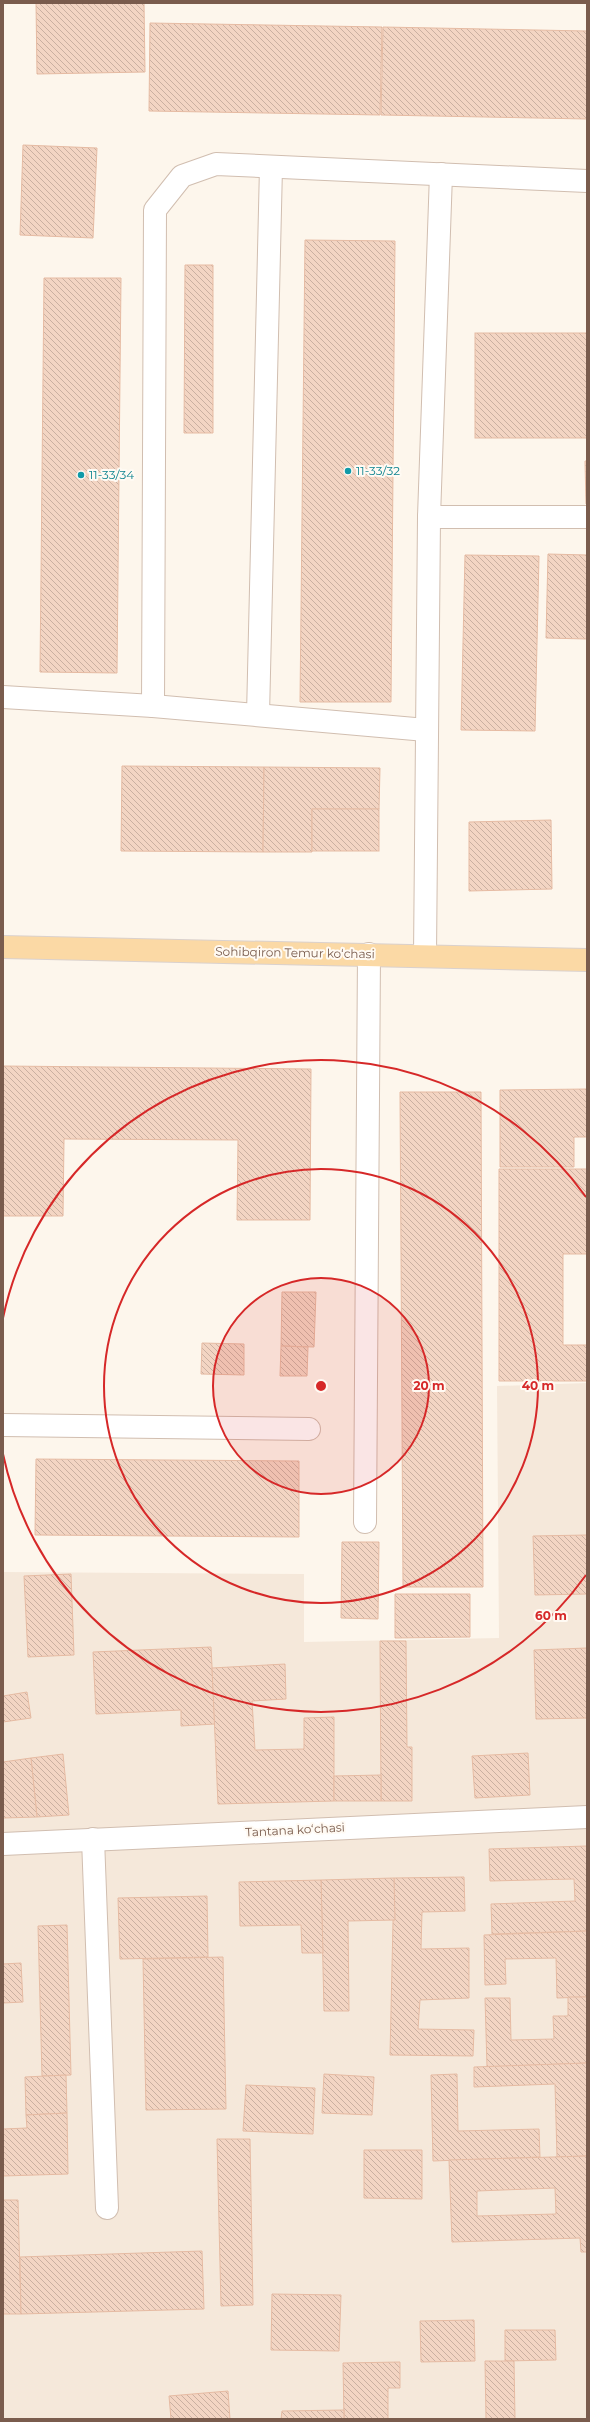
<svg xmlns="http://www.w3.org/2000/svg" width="590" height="2422" font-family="Montserrat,sans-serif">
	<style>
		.residential { fill: #f5e8da }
		.building { fill: url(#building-back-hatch); stroke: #e6bba3; fill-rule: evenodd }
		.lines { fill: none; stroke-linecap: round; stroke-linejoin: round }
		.minor-casing { stroke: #d1beb0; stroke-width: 24 }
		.major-casing { stroke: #dad1cd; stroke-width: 24 }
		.minor { stroke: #fff; stroke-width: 22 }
		.major { stroke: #fbd9a5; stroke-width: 22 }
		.ring { fill: none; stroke: #d62828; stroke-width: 2 }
		.culture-dot { fill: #0f9aa8; stroke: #fffaf3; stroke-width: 1.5 }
		.labels { text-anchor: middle; stroke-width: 4; stroke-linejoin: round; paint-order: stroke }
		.culture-label { font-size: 12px; fill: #0d838f; stroke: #fffaf3; text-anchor: start }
		.street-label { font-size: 12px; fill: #7a5c4d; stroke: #fffaf3 }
		.centre { fill: #d62828; stroke: #fffaf3; stroke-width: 2 }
		.ring-label { font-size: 12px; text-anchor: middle; font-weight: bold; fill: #d62828; stroke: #fffaf3; stroke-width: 4; stroke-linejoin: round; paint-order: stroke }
	</style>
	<defs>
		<pattern id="building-back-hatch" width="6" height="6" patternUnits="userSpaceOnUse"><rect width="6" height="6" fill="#f3d5c3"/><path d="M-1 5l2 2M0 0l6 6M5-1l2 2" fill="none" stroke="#cab0a1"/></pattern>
	</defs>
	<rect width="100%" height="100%" fill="#fdf6ec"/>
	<path class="residential" d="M 587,1383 L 587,2419 L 3,2419 L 3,1572 L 304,1574 L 304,1642 L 499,1638 L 497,1386 Z"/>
	<g class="building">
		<path d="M 36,3 L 144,3 L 145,72 L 37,74 Z"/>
		<path d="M 150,23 L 382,27 L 380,115 L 149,111 Z"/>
		<path d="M 383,27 L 587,31 L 587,119 L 381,115 Z"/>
		<path d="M 23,145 L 97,148 L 93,238 L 20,235 Z"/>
		<path d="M 305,240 L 395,241 L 391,702 L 300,702 Z"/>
		<path d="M 185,265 L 213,265 L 213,433 L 184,433 Z"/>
		<path d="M 44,278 L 121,278 L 117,673 L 40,672 Z"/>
		<rect x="475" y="333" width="112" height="105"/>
		<path d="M 585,461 L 587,461 L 587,504 L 586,504 Z"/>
		<path d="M 548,554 L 587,555 L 587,639 L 546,638 Z"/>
		<path d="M 465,555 L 539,556 L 535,731 L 461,730 Z"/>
		<path d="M 122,766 L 264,767 L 263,852 L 121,851 Z"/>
		<path d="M 264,767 L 380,768 L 379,809 L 312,809 L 312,852 L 263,852 Z"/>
		<rect x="312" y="809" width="67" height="42"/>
		<path d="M 551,820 L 552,889 L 469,891 L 469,822 Z"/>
		<path d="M 3,1066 L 311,1069 L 310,1220 L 237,1220 L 238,1140 L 64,1139 L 63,1216 L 3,1216 Z"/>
		<path d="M 587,1089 L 587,1137 L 574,1137 L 574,1167 L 500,1167 L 500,1090 Z"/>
		<path d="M 400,1092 L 481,1092 L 483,1587 L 403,1587 Z"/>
		<path d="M 499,1169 L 587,1169 L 587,1254 L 563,1254 L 563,1345 L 587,1345 L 587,1381 L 499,1381 Z"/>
		<path d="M 282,1292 L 316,1292 L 314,1347 L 281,1346 Z"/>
		<path d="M 202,1343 L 244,1344 L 244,1375 L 201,1374 Z"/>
		<path d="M 281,1346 L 308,1347 L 307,1376 L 280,1376 Z"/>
		<path d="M 36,1459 L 299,1461 L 299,1537 L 35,1535 Z"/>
		<path d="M 587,1535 L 587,1594 L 535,1595 L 533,1536 Z"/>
		<path d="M 342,1542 L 379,1542 L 378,1619 L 341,1618 Z"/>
		<path d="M 71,1574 L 74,1655 L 28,1657 L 24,1576 Z"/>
		<path d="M 395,1594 L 470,1594 L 470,1637 L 395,1638 Z"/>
		<path d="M 380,1641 L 406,1641 L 407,1747 L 412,1747 L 412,1801 L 381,1801 Z"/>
		<path d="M 211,1647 L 215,1724 L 181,1726 L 181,1710 L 96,1714 L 93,1652 Z"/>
		<path d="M 587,1648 L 587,1718 L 536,1719 L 534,1650 Z"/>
		<path d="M 285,1664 L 286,1699 L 252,1701 L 255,1750 L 304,1749 L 304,1718 L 334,1717 L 334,1801 L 218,1804 L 212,1668 Z"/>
		<path d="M 27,1692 L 31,1718 L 3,1722 L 3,1696 Z"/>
		<path d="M 528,1753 L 530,1795 L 475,1798 L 472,1756 Z"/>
		<path d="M 63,1754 L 69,1815 L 37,1817 L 31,1758 Z"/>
		<path d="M 31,1758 L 37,1817 L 3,1818 L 3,1762 Z"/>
		<path d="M 381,1775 L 381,1801 L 334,1801 L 334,1776 Z"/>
		<path d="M 587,1846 L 587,1931 L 492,1934 L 491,1904 L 575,1901 L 574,1879 L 490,1881 L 489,1849 Z"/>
		<path d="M 464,1877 L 465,1911 L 422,1912 L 421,1949 L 469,1948 L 469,1998 L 420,2000 L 418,2029 L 474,2030 L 473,2056 L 390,2055 L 394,1878 Z"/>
		<path d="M 394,1878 L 395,1920 L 348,1921 L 349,2011 L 324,2011 L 321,1880 Z"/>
		<path d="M 321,1880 L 323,1953 L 302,1953 L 301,1925 L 240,1926 L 239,1882 Z"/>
		<path d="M 207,1896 L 208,1957 L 120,1959 L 118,1898 Z"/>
		<path d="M 67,1925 L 71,2075 L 42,2076 L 38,1926 Z"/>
		<path d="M 587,1931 L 587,1997 L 557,1998 L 556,1958 L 505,1959 L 506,1984 L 485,1985 L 484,1935 Z"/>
		<path d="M 223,1957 L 226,2109 L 146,2110 L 143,1959 Z"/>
		<path d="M 21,1963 L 23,2002 L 3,2003 L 3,1964 Z"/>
		<path d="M 568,1997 L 587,1997 L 587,2063 L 487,2067 L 485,1998 L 510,1998 L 511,2040 L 554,2039 L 553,2016 L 568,2016 Z"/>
		<path d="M 587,2063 L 587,2156 L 557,2157 L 555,2084 L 474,2087 L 474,2067 Z"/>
		<path d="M 324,2074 L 374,2077 L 372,2115 L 322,2113 Z"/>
		<path d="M 457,2074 L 458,2131 L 539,2129 L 540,2157 L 433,2161 L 431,2075 Z"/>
		<path d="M 66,2075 L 67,2113 L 26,2115 L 25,2077 Z"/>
		<path d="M 246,2085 L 315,2088 L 313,2134 L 243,2131 Z"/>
		<path d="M 67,2113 L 68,2174 L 3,2176 L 3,2129 L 27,2128 L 26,2115 Z"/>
		<path d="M 217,2139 L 250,2139 L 253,2305 L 221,2306 Z"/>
		<path d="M 364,2150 L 422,2150 L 422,2199 L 364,2198 Z"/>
		<path d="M 587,2156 L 587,2252 L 581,2252 L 580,2238 L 452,2242 L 449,2160 ZM 555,2188 L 556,2214 L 477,2216 L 477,2191 Z"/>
		<path d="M 3,2200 L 18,2200 L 21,2314 L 3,2314 Z"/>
		<path d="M 202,2251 L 204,2309 L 21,2314 L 20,2257 Z"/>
		<path d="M 272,2294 L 341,2295 L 339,2351 L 271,2350 Z"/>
		<path d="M 474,2320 L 475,2361 L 421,2362 L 420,2321 Z"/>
		<path d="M 505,2330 L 555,2330 L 556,2360 L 505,2361 Z"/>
		<path d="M 485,2361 L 514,2361 L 515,2419 L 486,2419 Z"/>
		<path d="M 400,2362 L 400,2388 L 388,2388 L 388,2419 L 344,2419 L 343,2363 Z"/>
		<path d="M 228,2391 L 230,2419 L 171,2419 L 169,2396 Z"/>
		<path d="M 344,2410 L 344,2419 L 281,2419 L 282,2411 Z"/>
	</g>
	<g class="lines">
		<defs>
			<g id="minor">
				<path d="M 429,517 L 587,517"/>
				<path d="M 3,697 L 153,706"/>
				<path d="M 258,715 L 271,167"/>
				<path d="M 426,730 L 153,706 L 155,210 L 182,176 L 216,164 L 587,181"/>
				<path d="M 425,956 L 429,517 L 441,174"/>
				<path d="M 3,1425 L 309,1429"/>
				<path d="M 365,1522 L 369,954"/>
				<path d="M 93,1839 L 107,2208"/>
				<path d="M 3,1844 L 587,1817"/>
			</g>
			<path id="major" d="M 3,947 L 587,960"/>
		</defs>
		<use href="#minor" class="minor-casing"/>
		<use href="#major" class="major-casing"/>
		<use href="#minor" class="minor"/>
		<use href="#major" class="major"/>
	</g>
	<circle cx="321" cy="1386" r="108" fill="#d62828" fill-opacity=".12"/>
	<g class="ring">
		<circle cx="321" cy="1386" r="108"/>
		<circle cx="321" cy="1386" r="217"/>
		<path d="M586 1575A325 325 0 0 1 3 1454M3 1318A325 325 0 0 1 586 1197"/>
	</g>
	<g class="culture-dot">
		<circle cx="348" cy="471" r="4"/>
		<circle cx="81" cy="475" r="4"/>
	</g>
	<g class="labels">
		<g class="culture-label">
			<text x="356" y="475">11-33/32</text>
			<text x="89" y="479">11-33/34</text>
		</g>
		<g class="street-label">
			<text transform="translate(295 953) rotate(1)" y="4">Sohibqiron Temur koʻchasi</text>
			<text transform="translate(295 1830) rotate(-3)" y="4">Tantana koʻchasi</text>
		</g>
	</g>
	<circle cx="321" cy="1386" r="6" class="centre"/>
	<g class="ring-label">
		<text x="429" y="1390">20 m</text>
		<text x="538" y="1390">40 m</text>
		<text x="551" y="1620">60 m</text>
	</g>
	<rect width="590" height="2422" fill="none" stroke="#7a5c4d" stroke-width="8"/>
</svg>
